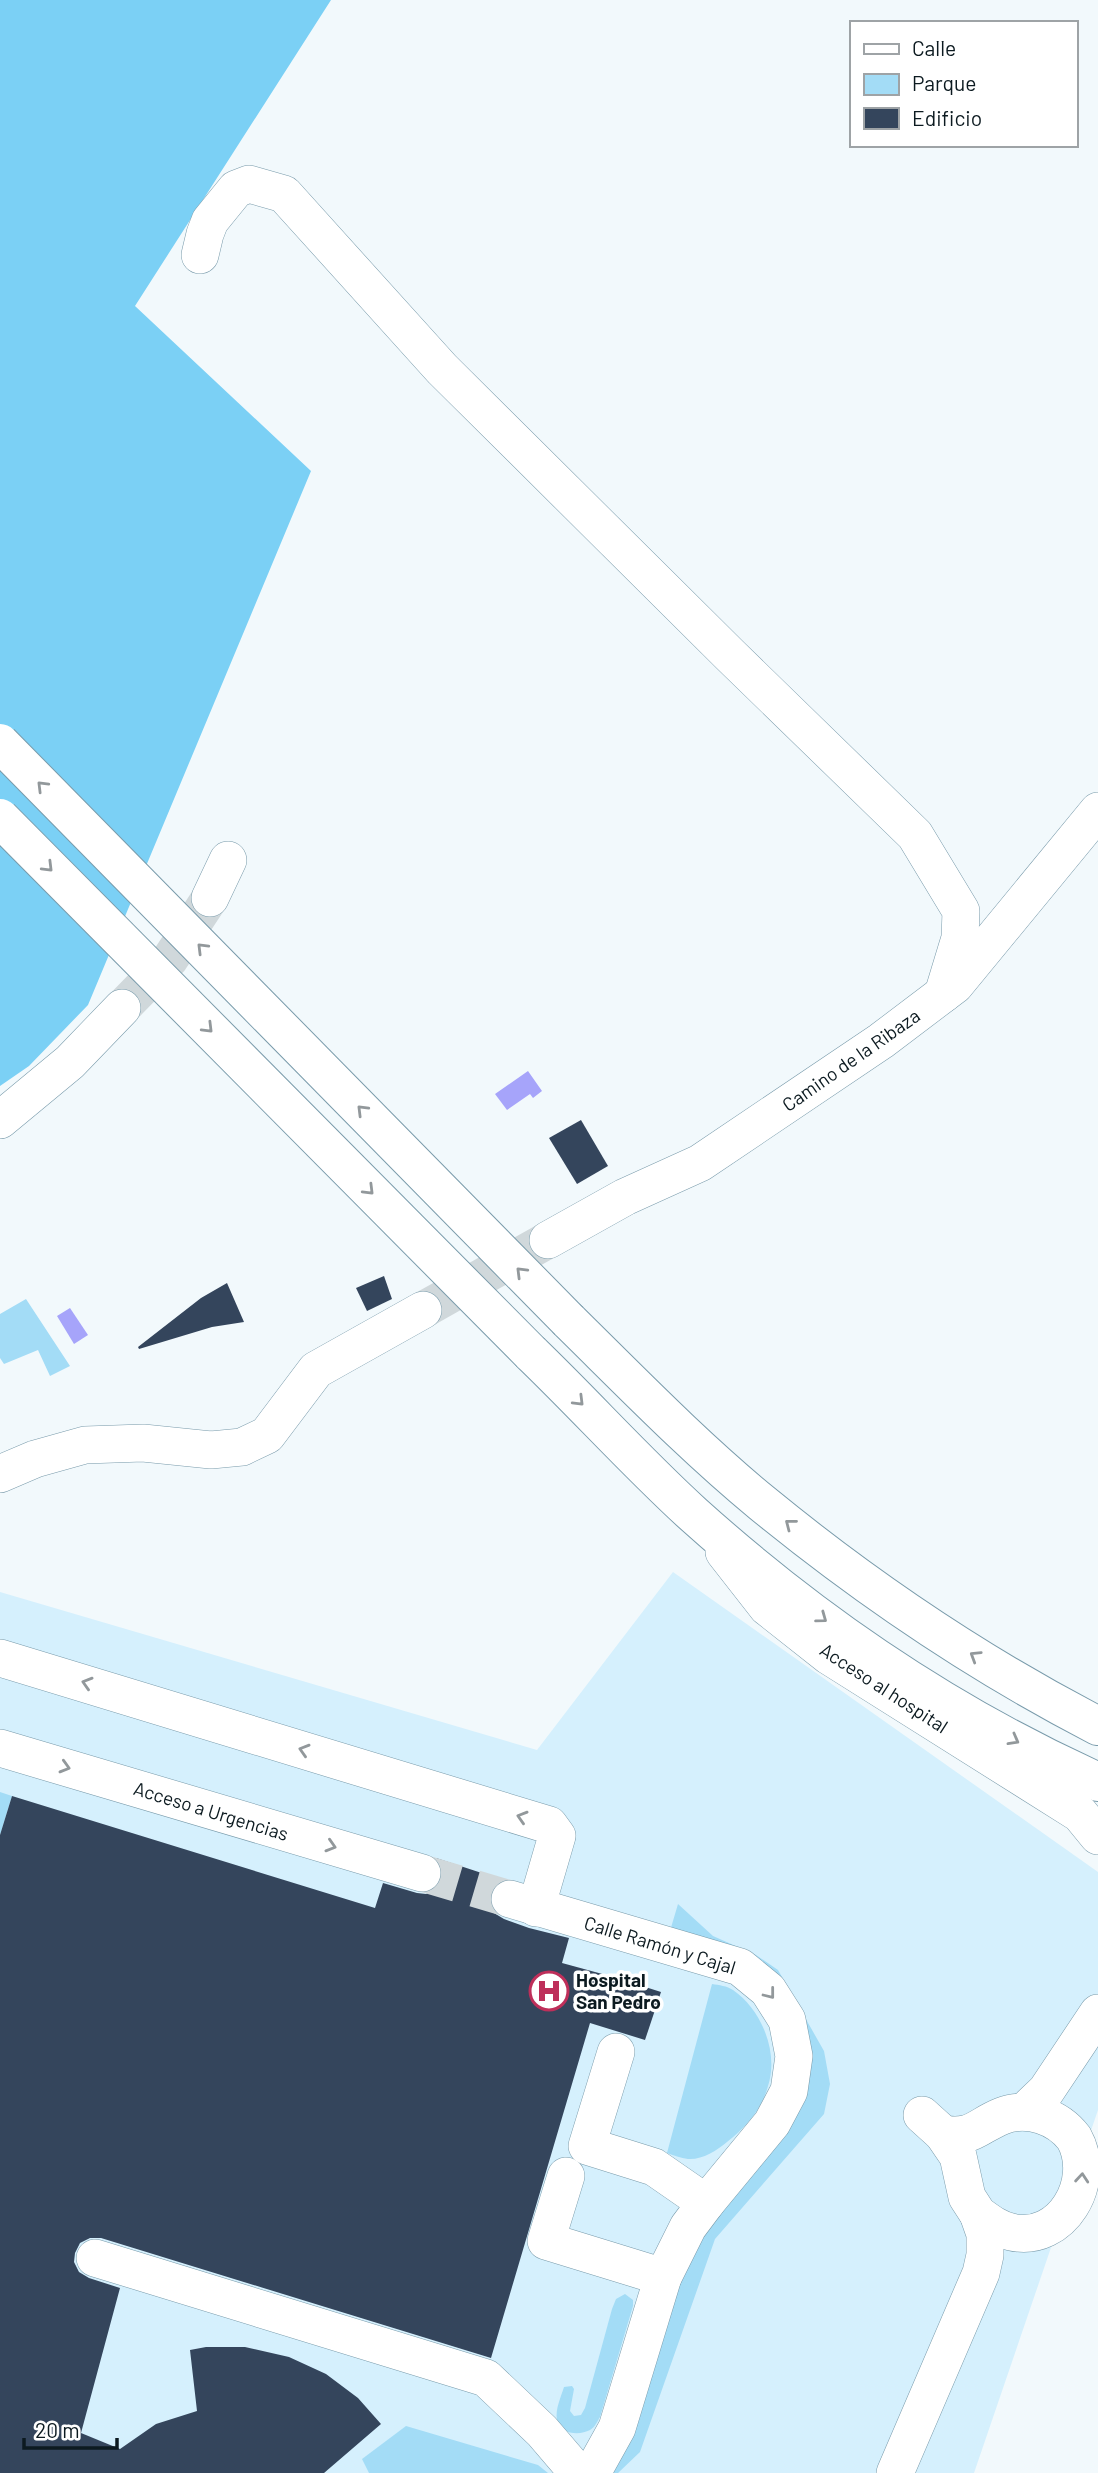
<svg xmlns="http://www.w3.org/2000/svg" width="1098" height="2473" font-family="Barlow,sans-serif">
	<style>
		.built { fill: #d5f0fd }
		.green { fill: #a3dcf6 }
		.forest { fill: #7bd0f5 }
		.water { fill: #a6a4fa }
		.building { fill: #34455c }
		.lines { fill: none; stroke-linecap: round; stroke-linejoin: round }
		.minor-tunnel { stroke: #d0d8db; stroke-width: 37; stroke-dasharray: 37 18; stroke-linecap: butt }
		.minor-casing { stroke: #799bab; stroke-width: 38 }
		.major-casing { stroke: #799bab; stroke-width: 40 }
		.minor { stroke: #fff; stroke-width: 37 }
		.major { stroke: #fff; stroke-width: 38 }
		.major-bridge-casing { stroke: #799bab; stroke-width: 40; stroke-linecap: butt }
		.major-bridge { stroke: #fff; stroke-width: 38 }
		.oneway { stroke: #92989b }
		.labels { text-anchor: middle; stroke-width: 7; stroke-linejoin: round; paint-order: stroke }
		.street-label { font-size: 19px; fill: #0c1a20; stroke: #fff }
		.poi-label { font-size: 19px; font-weight: bold; fill: #0c1a20; stroke: #fff; text-anchor: start }
	</style>
	<rect width="100%" height="100%" fill="#f2f9fc"/>
	<path class="built" d="M 673,1572 L 1098,1872 L 1098,2110 L 974,2473 L 0,2473 L 0,1592 L 537,1750 Z"/>
	<g class="green">
		<path d="M 26,1299 L 70,1366 L 50,1376 L 38,1350 L 4,1364 L 0,1358 L 0,1314 Z"/>
		<path d="M 0,1792 L 12,1796 L 0,1835 Z"/>
		<path d="M 678,1904 L 713,1936 L 756,1955 L 778,1970 L 824,2051 L 830,2084 L 824,2114 L 715,2239 L 640,2452 L 618,2473 L 607,2473 L 686,2260 L 716,2217 L 801,2109 L 809,2056 L 780,1998 L 670,1931 Z"/>
		<path d="M 712,1984 C 719,1985 727,1986 733,1990 C 762,2010 779,2053 768,2086 C 762,2109 745,2128 727,2142 C 716,2151 702,2160 688,2159 C 681,2158 673,2155 667,2153 Z"/>
		<path d="M 625,2294 L 633,2300 L 633,2306 L 600,2417 C 597,2422 595,2427 590,2430 C 579,2436 560,2434 557,2420 C 555,2409 561,2397 564,2387 L 572,2386 L 574,2389 L 570,2411 L 574,2416 L 581,2415 L 585,2408 L 612,2309 L 616,2299 Z"/>
		<path d="M 406,2426 L 538,2465 L 548,2473 L 369,2473 L 362,2459 Z"/>
	</g>
	<path class="forest" d="M 0,0 L 331,0 L 135,306 L 311,471 L 88,1005 L 29,1066 L 0,1086 Z"/>
	<g class="water">
		<path d="M 528,1071 L 542,1091 L 533,1098 L 530,1094 L 507,1110 L 495,1094 Z"/>
		<path d="M 70,1308 L 88,1335 L 74,1344 L 57,1316 Z"/>
	</g>
	<g class="building">
		<path d="M 581,1120 L 608,1166 L 577,1184 L 549,1138 Z"/>
		<path d="M 384,1276 L 392,1299 L 367,1311 L 356,1288 Z"/>
		<path d="M 227,1283 L 244,1322 L 212,1327 L 139,1349 L 138,1347 L 201,1298 Z"/>
		<path d="M 12,1796 L 375,1908 L 383,1883 L 417,1893 L 426,1894 L 436,1889 L 442,1880 L 442,1869 L 436,1858 L 503,1880 L 495,1884 L 490,1894 L 490,1905 L 494,1913 L 504,1919 L 529,1928 L 569,1938 L 562,1963 L 617,1978 L 619,1972 L 641,1979 L 639,1985 L 661,1992 L 645,2040 L 590,2023 L 491,2358 L 101,2238 L 90,2238 L 80,2243 L 75,2253 L 74,2262 L 79,2272 L 89,2278 L 120,2288 L 81,2433 L 120,2449 L 156,2424 L 197,2411 L 190,2350 L 206,2347 L 245,2347 L 289,2357 L 326,2374 L 358,2398 L 381,2424 L 324,2473 L 0,2473 L 0,1835 Z"/>
	</g>
	<g class="lines">
		<g class="minor-tunnel">
			<path d="M 122,1008 L 170,959 L 210,898"/>
			<path d="M 423,1310 L 548,1240"/>
			<path d="M 422,1873 L 510,1899"/>
		</g>
		<defs>
			<g id="minor">
				<path d="M 200,255 L 205,234 L 210,221 L 236,189 L 249,184 L 284,194 L 442,369 L 730,655 L 915,835 L 961,911 L 960,938 L 943,994"/>
				<path d="M 210,898 L 228,860"/>
				<path d="M 0,1120 L 70,1062 L 122,1008"/>
				<path d="M 548,1240 L 625,1197 L 700,1163 L 881,1041 L 955,985 L 1098,811"/>
				<path d="M 0,1474 L 35,1459 L 85,1445 L 143,1443 L 211,1450 L 242,1447 L 267,1435 L 316,1370 L 423,1310"/>
				<path d="M 724,1552 L 767,1607 L 829,1656 L 1080,1814 L 1098,1836"/>
				<path d="M 0,1658 L 549,1825 L 557,1836 L 536,1908"/>
				<path d="M 0,1748 L 422,1873"/>
				<path d="M 510,1899 L 740,1967 L 768,1990 L 787,2020 L 794,2056 L 789,2091 L 772,2123 L 706,2203 L 688,2227 L 663,2277 L 617,2428 L 592,2473"/>
				<path d="M 616,2052 L 587,2146 L 654,2167 L 706,2203"/>
				<path d="M 1024,2112 L 1046,2091 L 1098,2013"/>
				<path d="M 943,2134 C 973,2139 977,2126 1002,2116 C 1028,2106 1058,2117 1074,2138 C 1098,2181 1062,2244 1011,2232 C 998,2229 989,2222 978,2214"/>
				<path d="M 566,2176 L 546,2241 L 663,2277"/>
				<path d="M 95,2258 L 486,2378 L 542,2431 L 578,2473"/>
				<path d="M 895,2473 L 981,2273 L 985,2255 L 985,2234 L 978,2214 L 967,2197 L 958,2156 L 943,2134 L 922,2115"/>
			</g>
			<g id="major">
				<path d="M 569,1321 C 632,1383 694,1447 762,1503 C 867,1589 978,1664 1098,1726"/>
				<path d="M 531,1353 C 586,1406 637,1463 693,1514 C 813,1622 950,1715 1098,1782"/>
			</g>
		</defs>
		<use href="#minor" class="minor-casing"/>
		<use href="#major" class="major-casing"/>
		<use href="#minor" class="minor"/>
		<use href="#major" class="major"/>
		<defs>
			<g id="major-bridge">
				<path d="M 0,743 L 569,1321"/>
				<path d="M 0,818 L 531,1353"/>
			</g>
		</defs>
		<use href="#major-bridge" class="major-bridge-casing"/>
		<use href="#major-bridge" class="major-bridge"/>
	</g>
	<defs><path id="oneway-chevron" d="M-2-3.5L2.5 0L-2 3.5" fill="none" stroke-width="1.6" stroke-linecap="round" stroke-linejoin="round" transform="scale(1.75)"/></defs>
	<g class="oneway">
		<use href="#oneway-chevron" transform="translate(42 786) rotate(-135)"/>
		<use href="#oneway-chevron" transform="translate(48 867) rotate(45)"/>
		<use href="#oneway-chevron" transform="translate(202 948) rotate(-135)"/>
		<use href="#oneway-chevron" transform="translate(208 1028) rotate(45)"/>
		<use href="#oneway-chevron" transform="translate(362 1110) rotate(-135)"/>
		<use href="#oneway-chevron" transform="translate(369 1190) rotate(45)"/>
		<use href="#oneway-chevron" transform="translate(521 1272) rotate(-135)"/>
		<use href="#oneway-chevron" transform="translate(579 1401) rotate(45)"/>
		<use href="#oneway-chevron" transform="translate(790 1524) rotate(-142)"/>
		<use href="#oneway-chevron" transform="translate(822 1618) rotate(36)"/>
		<use href="#oneway-chevron" transform="translate(975 1656) rotate(-148)"/>
		<use href="#oneway-chevron" transform="translate(87 1683) rotate(-163)"/>
		<use href="#oneway-chevron" transform="translate(1014 1740) rotate(29)"/>
		<use href="#oneway-chevron" transform="translate(304 1750) rotate(-163)"/>
		<use href="#oneway-chevron" transform="translate(65 1767) rotate(16)"/>
		<use href="#oneway-chevron" transform="translate(522 1817) rotate(-163)"/>
		<use href="#oneway-chevron" transform="translate(331 1846) rotate(17)"/>
		<use href="#oneway-chevron" transform="translate(770 1994) rotate(52)"/>
		<use href="#oneway-chevron" transform="translate(1082 2178) rotate(-85)"/>
	</g>
	<defs>
		<symbol id="hospital-ring" viewBox="-11 -11 22 22"><circle r="9.5" fill="#fff" stroke="#be2f5a" stroke-width="1.5"/><path d="M-5-5h3v3.5h4V-5h3V5h-3V1.5h-4V5h-3Z" fill="#be2f5a"/></symbol>
	</defs>
	<g fill-rule="evenodd">
		<use href="#hospital-ring" x="527" y="1969" width="44" height="44"/>
	</g>
	<g class="labels">
		<g class="street-label">
			<text transform="translate(851 1060) rotate(-35)" y="7">Camino de la Ribaza</text>
			<text transform="translate(884 1688) rotate(33)" y="7">Acceso al hospital</text>
			<text transform="translate(211 1811) rotate(17)" y="7">Acceso a Urgencias</text>
			<text transform="translate(660 1945) rotate(17)" y="7">Calle Ramón y Cajal</text>
		</g>
		<g class="poi-label">
			<text x="576" y="1987">Hospital<tspan x="576" dy="22">San Pedro</tspan></text>
		</g>
	</g>
	<rect x="850" y="21" width="228" height="126" fill="#ffffff" stroke="#9ea3a6" stroke-width="2"/>
	<rect x="864" y="44" width="35" height="10" fill="#ffffff" stroke="#9ea3a6" stroke-width="2"/>
	<text x="912" y="56" font-size="21" fill="#0c1a20">Calle</text>
	<rect x="864" y="74" width="35" height="21" fill="#a3dcf6" stroke="#9ea3a6" stroke-width="2"/>
	<text x="912" y="91" font-size="21" fill="#0c1a20">Parque</text>
	<rect x="864" y="108" width="35" height="21" fill="#34455c" stroke="#9ea3a6" stroke-width="2"/>
	<text x="912" y="126" font-size="21" fill="#0c1a20">Edificio</text>
	<path d="M24 2438v10h93v-10" fill="none" stroke="#0c1a20" stroke-width="3.5"/>
	<text x="35" y="2438" font-size="21" fill="#0c1a20" stroke="#ffffff" stroke-width="5" paint-order="stroke">20 m</text>
</svg>
